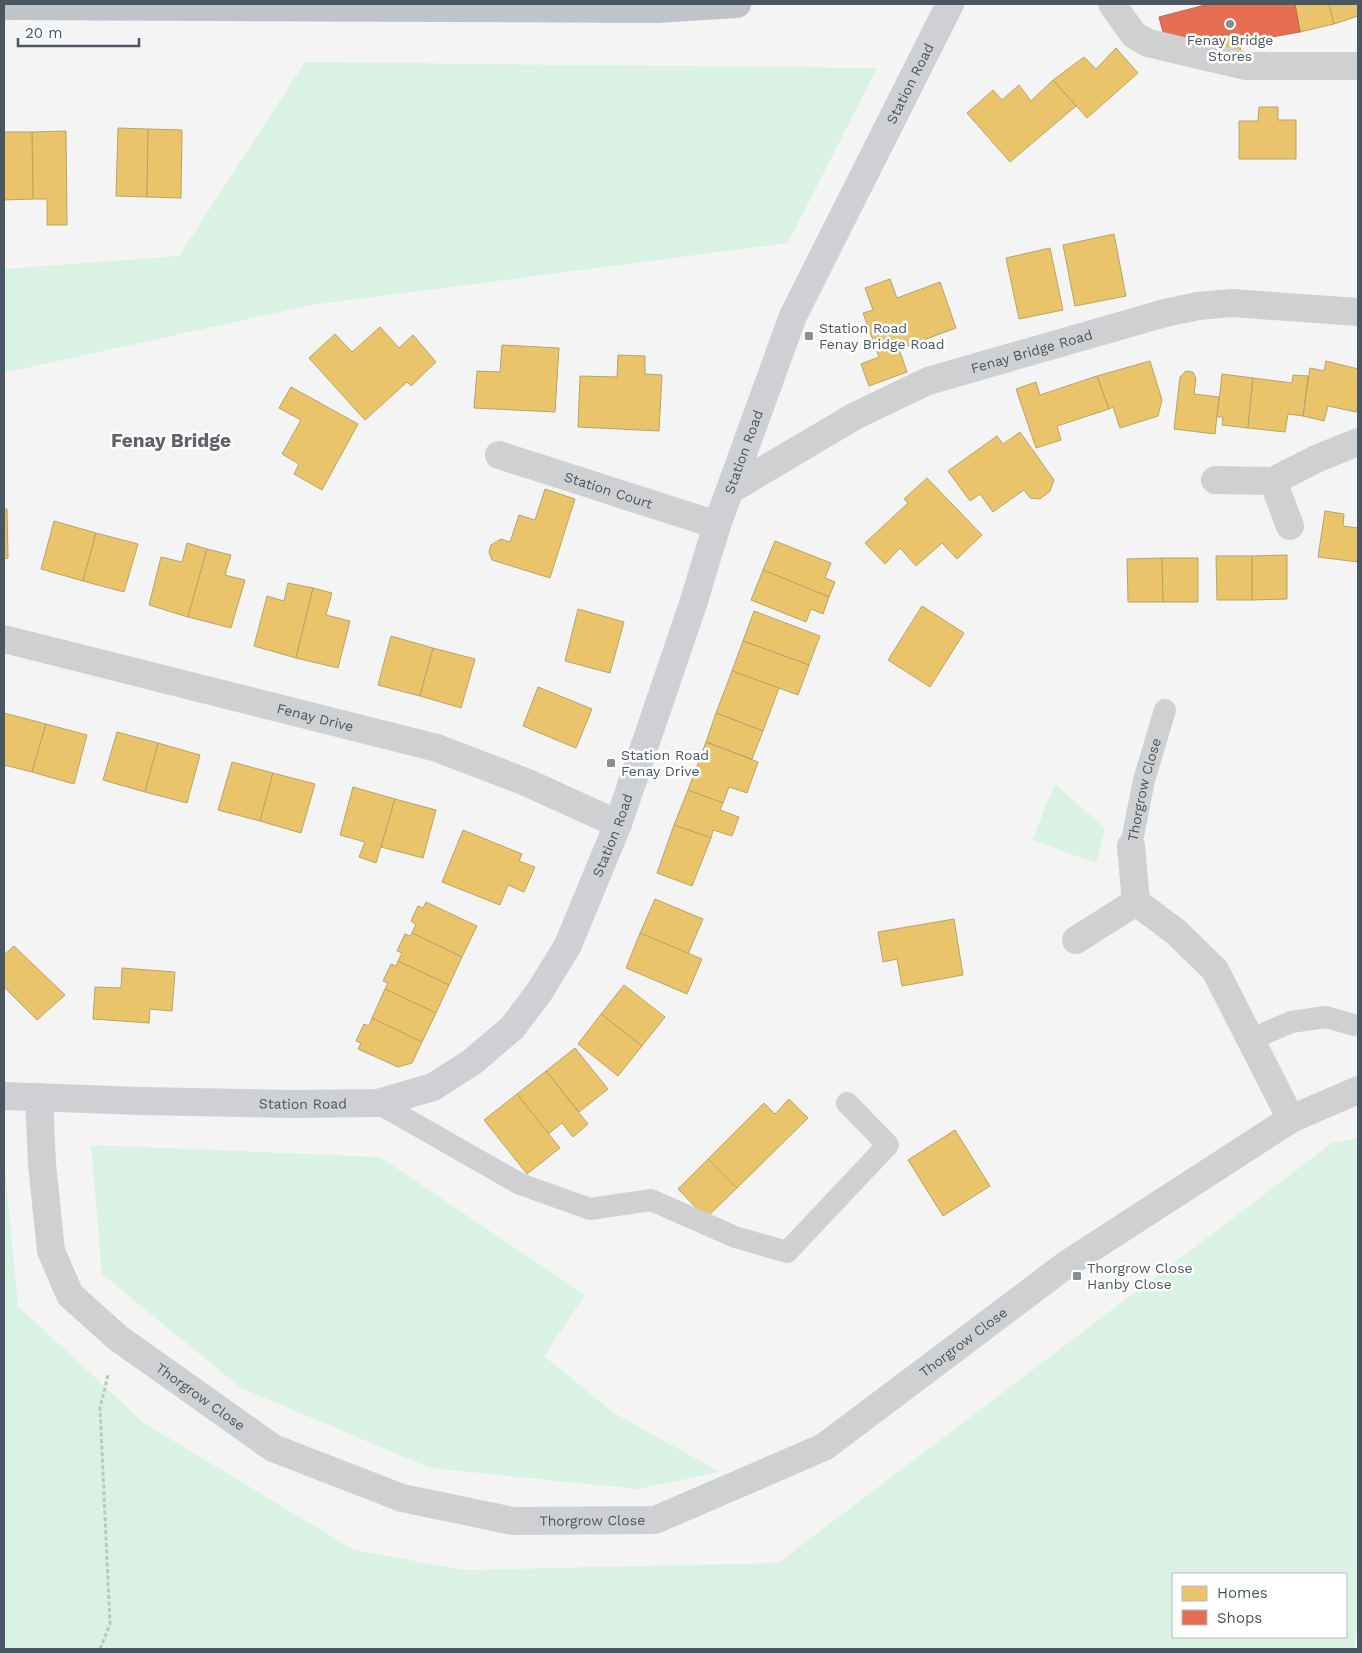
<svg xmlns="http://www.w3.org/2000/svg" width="1362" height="1653" font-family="'Work Sans',sans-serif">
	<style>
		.green { fill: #d9f2e3; fill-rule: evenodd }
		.homes { fill: #e9c46a; stroke: #b9a367 }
		.shops { fill: #e76f51; stroke: #b86856 }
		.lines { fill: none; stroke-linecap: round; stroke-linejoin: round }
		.path { stroke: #bcc7c4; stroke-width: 3; stroke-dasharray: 4 2.5; stroke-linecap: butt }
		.lane { stroke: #ced0d2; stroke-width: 22 }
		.street { stroke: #ced0d2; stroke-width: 28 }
		.secondary { stroke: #ced0d4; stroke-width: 28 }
		.highway { stroke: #bec4c9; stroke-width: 28 }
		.poi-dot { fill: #868d94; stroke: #fff; stroke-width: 2 }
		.labels { text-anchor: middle; stroke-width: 5; stroke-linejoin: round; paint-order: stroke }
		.poi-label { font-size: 14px; fill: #4a5661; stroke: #fff; text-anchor: start }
		.street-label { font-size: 14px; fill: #4a5661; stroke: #fff }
		.district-label { font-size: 19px; font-weight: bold; fill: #5f6368; stroke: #fff }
	</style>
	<rect width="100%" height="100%" fill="#f4f4f4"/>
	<g class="green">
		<path d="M 305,62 L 877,68 L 788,243 L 311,305 L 4,373 L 4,269 L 179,256 Z"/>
		<path d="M 1055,784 L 1105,828 L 1096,863 L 1032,840 Z"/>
		<path d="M 1358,1138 L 1358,1624 L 1354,1649 L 4,1649 L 4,1158 L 18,1306 L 144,1423 L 354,1550 L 464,1570 L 778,1563 L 1332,1143 ZM 1173,1574 L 1346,1574 L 1346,1637 L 1173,1637 Z"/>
		<path d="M 91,1145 L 380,1157 L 585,1295 L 544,1356 L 614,1413 L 720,1472 L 638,1489 L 430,1468 L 241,1388 L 102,1274 Z"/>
	</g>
	<g class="homes">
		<path d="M 1295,4 L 1329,4 L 1334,24 L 1300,32 Z"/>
		<path d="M 1329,4 L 1358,4 L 1358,16 L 1334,24 Z"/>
		<path d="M 1236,34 L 1244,60 L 1165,40 Z"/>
		<path d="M 1116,48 L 1138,73 L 1087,118 L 1053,80 L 1084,57 L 1096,69 Z"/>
		<path d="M 1053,80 L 1076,106 L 1010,162 L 967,113 L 993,90 L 1002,100 L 1019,85 L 1031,101 Z"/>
		<path d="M 1259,107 L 1278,107 L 1278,120 L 1296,120 L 1296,159 L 1239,159 L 1239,121 L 1258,121 Z"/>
		<path d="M 118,128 L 148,129 L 147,197 L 116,196 Z"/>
		<path d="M 148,129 L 182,130 L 181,198 L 147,197 Z"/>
		<path d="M 66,131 L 67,225 L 47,225 L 47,199 L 33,199 L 32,132 Z"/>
		<path d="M 4,132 L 32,132 L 33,199 L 4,200 Z"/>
		<path d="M 1114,234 L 1126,296 L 1075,306 L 1063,245 Z"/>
		<path d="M 1050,248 L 1063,310 L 1019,319 L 1006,258 Z"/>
		<path d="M 890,279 L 897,298 L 940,282 L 956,328 L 899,349 L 907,372 L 869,386 L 861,364 L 879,357 L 863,313 L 873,310 L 865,288 Z"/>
		<path d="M 380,327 L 399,348 L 413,335 L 436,362 L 411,386 L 407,382 L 365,420 L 309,358 L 335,334 L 352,352 Z"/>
		<path d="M 502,345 L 559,348 L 555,412 L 474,408 L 477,371 L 500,372 Z"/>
		<path d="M 618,355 L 645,356 L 645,374 L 662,375 L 659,431 L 578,427 L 580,376 L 617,377 Z"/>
		<path d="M 1150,361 L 1162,400 L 1158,416 L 1120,428 L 1113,407 L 1109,409 L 1097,376 Z"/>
		<path d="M 1326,361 L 1358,369 L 1358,403 L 1356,412 L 1328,406 L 1324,421 L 1303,416 L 1310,368 L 1324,371 Z"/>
		<path d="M 1186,371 L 1193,372 L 1196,379 L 1194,394 L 1219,397 L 1215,434 L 1174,429 L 1180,377 Z"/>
		<path d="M 1222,374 L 1253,378 L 1248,428 L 1222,425 L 1223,417 L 1217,417 Z"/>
		<path d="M 1293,375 L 1308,376 L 1303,416 L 1288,414 L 1285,432 L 1248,428 L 1253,378 L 1292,383 Z"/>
		<path d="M 1097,376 L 1109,409 L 1057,426 L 1061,440 L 1036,448 L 1016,389 L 1036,382 L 1040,395 Z"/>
		<path d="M 291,387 L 358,424 L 322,490 L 294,474 L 299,464 L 282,454 L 301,420 L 279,408 Z"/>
		<path d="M 1020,432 L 1054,480 L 1050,491 L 1040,499 L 1030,498 L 1024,490 L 993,512 L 980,494 L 970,501 L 948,471 L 997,436 L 1003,444 Z"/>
		<path d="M 927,478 L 982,535 L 957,559 L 942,543 L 916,566 L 900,548 L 885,564 L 865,543 L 908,503 L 904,499 Z"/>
		<path d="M 545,489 L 575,499 L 550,578 L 492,560 L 489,552 L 491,545 L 501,539 L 510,542 L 519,515 L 535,520 Z"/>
		<path d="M 4,509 L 7,509 L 8,558 L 4,559 Z"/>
		<path d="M 1325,511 L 1344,514 L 1343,526 L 1358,528 L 1358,562 L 1318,557 Z"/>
		<path d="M 54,521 L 96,533 L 83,581 L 41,569 Z"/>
		<path d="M 96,533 L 138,544 L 124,592 L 83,581 Z"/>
		<path d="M 775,541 L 831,563 L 825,578 L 835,582 L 829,597 L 763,570 Z"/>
		<path d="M 187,543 L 207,549 L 188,617 L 149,605 L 161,557 L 182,562 Z"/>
		<path d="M 207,549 L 231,555 L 225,575 L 245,580 L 231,628 L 188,617 Z"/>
		<path d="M 1287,555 L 1287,599 L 1252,600 L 1252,556 Z"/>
		<path d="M 1216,556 L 1252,556 L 1252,600 L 1217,600 Z"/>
		<path d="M 1162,558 L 1163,602 L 1128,602 L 1127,559 Z"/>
		<path d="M 1162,558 L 1198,558 L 1198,602 L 1163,602 Z"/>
		<path d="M 763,570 L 829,597 L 823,614 L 811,609 L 806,622 L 751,600 Z"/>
		<path d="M 288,583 L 313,588 L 296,658 L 254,646 L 267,596 L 284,601 Z"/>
		<path d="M 313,588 L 332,593 L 326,615 L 350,621 L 338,668 L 296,658 Z"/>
		<path d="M 922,606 L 964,633 L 930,687 L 888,660 Z"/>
		<path d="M 578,609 L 624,622 L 610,673 L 565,661 Z"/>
		<path d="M 754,611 L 820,636 L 809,665 L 743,641 Z"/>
		<path d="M 391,636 L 433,648 L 420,696 L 378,685 Z"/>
		<path d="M 743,641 L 809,665 L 798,695 L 732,671 Z"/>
		<path d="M 433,648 L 475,659 L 461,708 L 420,696 Z"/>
		<path d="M 732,671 L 779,688 L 763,731 L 716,713 Z"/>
		<path d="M 538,687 L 592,709 L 576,748 L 523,726 Z"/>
		<path d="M 4,713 L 46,724 L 32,772 L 4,765 Z"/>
		<path d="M 716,713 L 763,731 L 752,759 L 706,742 Z"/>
		<path d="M 46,724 L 87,735 L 74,784 L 32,772 Z"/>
		<path d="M 117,732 L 158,743 L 145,792 L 103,780 Z"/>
		<path d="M 706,742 L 758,762 L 747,793 L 729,787 L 723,803 L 688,790 Z"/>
		<path d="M 158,743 L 200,755 L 187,803 L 145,792 Z"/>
		<path d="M 232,762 L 273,773 L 260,821 L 218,810 Z"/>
		<path d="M 273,773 L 315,784 L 301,833 L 260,821 Z"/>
		<path d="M 353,787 L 395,799 L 376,863 L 359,857 L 365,842 L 340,835 Z"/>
		<path d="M 688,790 L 723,803 L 720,810 L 739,817 L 732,836 L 713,830 L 711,838 L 674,825 Z"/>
		<path d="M 395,799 L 436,810 L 423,858 L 381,847 Z"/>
		<path d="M 674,825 L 711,838 L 692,886 L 657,873 Z"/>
		<path d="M 463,830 L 522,854 L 519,861 L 535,867 L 524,892 L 508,885 L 500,905 L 442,882 Z"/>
		<path d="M 655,899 L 703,919 L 688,954 L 640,933 Z"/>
		<path d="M 426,902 L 477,926 L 462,957 L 412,933 L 416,924 L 411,921 L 418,906 L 423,908 Z"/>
		<path d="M 954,919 L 963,975 L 902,986 L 897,959 L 883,962 L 878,932 Z"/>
		<path d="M 412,933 L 462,957 L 449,985 L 398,961 L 402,953 L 397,951 L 405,934 L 410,936 Z"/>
		<path d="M 640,933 L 702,959 L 687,994 L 626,968 Z"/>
		<path d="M 14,946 L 65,995 L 37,1020 L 4,987 L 4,955 Z"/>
		<path d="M 398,961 L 449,985 L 436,1013 L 385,989 L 388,983 L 383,981 L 391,964 L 396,966 Z"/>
		<path d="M 122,968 L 175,972 L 172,1011 L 150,1009 L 149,1023 L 93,1019 L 95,987 L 121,988 Z"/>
		<path d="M 624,985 L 665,1017 L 642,1046 L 601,1014 Z"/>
		<path d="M 385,989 L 436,1013 L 422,1042 L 372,1018 Z"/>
		<path d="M 601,1014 L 642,1046 L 618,1076 L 578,1044 Z"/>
		<path d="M 372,1018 L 422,1042 L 412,1063 L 398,1067 L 358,1049 L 361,1043 L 356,1041 L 364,1024 L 369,1026 Z"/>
		<path d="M 575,1048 L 608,1089 L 579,1112 L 546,1071 Z"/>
		<path d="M 546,1071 L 588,1124 L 573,1137 L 562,1123 L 548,1134 L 517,1094 Z"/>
		<path d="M 517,1094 L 560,1148 L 527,1174 L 484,1120 Z"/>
		<path d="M 789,1099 L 808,1118 L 737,1188 L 708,1159 L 764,1103 L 775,1114 Z"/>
		<path d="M 955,1130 L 990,1186 L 943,1216 L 908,1160 Z"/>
		<path d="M 708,1159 L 737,1188 L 706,1218 L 678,1189 Z"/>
	</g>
	<path class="shops" d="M 1209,4 L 1295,4 L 1300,32 L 1238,43 L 1236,34 L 1165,40 L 1159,17 Z"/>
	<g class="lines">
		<path class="path" d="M 100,1649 L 110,1624 L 100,1408 L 108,1375"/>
		<g class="lane">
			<path id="s1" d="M 1131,846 L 1144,780 L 1165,710"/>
			<path d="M 1252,1039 L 1291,1022 L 1326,1017 L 1354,1025"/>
			<path d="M 378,1103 L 520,1184 L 590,1209 L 651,1200 L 735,1237 L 787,1252 L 888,1145 L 847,1103"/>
		</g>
		<g class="street">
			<path d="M 1112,4 L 1134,35 L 1148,43 L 1246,66 L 1358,66"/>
			<path id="s2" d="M 499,455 L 717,525"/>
			<path d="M 1215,480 L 1273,481 L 1316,459 L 1358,442"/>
			<path d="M 1273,481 L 1290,526"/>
			<path id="s3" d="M 730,490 L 855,416 L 928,381 L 1165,313 L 1198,306 L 1232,303 L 1358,312"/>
			<path id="s4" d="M 4,639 L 437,748 L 528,783 L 618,824"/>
			<path d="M 1131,846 L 1136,902 L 1176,932 L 1215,970 L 1291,1119"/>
			<path d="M 1076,940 L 1136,902"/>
			<path id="s5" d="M 39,1097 L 42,1164 L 51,1251 L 70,1295 L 118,1338 L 273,1448 L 402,1498 L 513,1521 L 655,1520 L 824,1447 L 1067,1264 L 1291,1119 L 1358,1090"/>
		</g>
		<path class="secondary" id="s6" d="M 4,1096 L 140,1101 L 294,1104 L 378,1103 L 433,1087 L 472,1062 L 512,1028 L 540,991 L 568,945 L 618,824 L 693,604 L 717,525 L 793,316 L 950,4"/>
		<path class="highway" d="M 4,6 L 656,9 L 737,4"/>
	</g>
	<g class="poi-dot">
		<circle cx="1230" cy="24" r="5"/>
		<rect x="804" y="331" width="10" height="10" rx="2.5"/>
		<rect x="606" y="758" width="10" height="10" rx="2.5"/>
		<rect x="1072" y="1271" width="10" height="10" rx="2.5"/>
	</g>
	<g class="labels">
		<g class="poi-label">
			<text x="1230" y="45" text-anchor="middle">Fenay Bridge<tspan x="1230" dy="16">Stores</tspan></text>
			<text x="819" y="333">Station Road<tspan x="819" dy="16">Fenay Bridge Road</tspan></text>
			<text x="621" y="760">Station Road<tspan x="621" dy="16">Fenay Drive</tspan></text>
			<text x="1087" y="1273">Thorgrow Close<tspan x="1087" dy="16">Hanby Close</tspan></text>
		</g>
		<g class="street-label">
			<text dy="5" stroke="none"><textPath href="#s6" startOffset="1559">Station Road</textPath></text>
			<text dy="5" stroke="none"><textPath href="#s3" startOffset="334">Fenay Bridge Road</textPath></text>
			<text dy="5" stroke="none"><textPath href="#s6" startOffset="1154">Station Road</textPath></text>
			<text dy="5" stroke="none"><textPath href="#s2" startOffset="115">Station Court</textPath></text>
			<text dy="5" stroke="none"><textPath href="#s4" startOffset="321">Fenay Drive</textPath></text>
			<text dy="5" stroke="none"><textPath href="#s1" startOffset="58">Thorgrow Close</textPath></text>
			<text dy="5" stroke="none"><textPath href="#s6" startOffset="749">Station Road</textPath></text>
			<text dy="5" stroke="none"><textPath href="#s6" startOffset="299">Station Road</textPath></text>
			<text dy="5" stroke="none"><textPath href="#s5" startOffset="1209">Thorgrow Close</textPath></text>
			<text dy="5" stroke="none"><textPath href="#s5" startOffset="368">Thorgrow Close</textPath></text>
			<text dy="5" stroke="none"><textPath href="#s5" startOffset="788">Thorgrow Close</textPath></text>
		</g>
		<g class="district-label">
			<text x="171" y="447">Fenay Bridge</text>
		</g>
	</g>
	<rect width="1362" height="1653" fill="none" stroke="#4a5661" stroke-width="10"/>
	<rect x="1172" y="1573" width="175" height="65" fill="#ffffff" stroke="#b7bbc0"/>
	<rect x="1182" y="1586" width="25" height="15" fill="#e9c46a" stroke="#b7bbc0"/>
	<text x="1217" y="1598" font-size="15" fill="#4a5661">Homes</text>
	<rect x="1182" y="1610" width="25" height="15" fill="#e76f51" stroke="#b7bbc0"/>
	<text x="1217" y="1623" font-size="15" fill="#4a5661">Shops</text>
	<path d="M18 38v8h121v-8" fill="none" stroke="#4a5661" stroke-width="2.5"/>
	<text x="25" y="38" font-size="15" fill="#4a5661" stroke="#ffffff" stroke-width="4" paint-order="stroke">20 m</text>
</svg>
